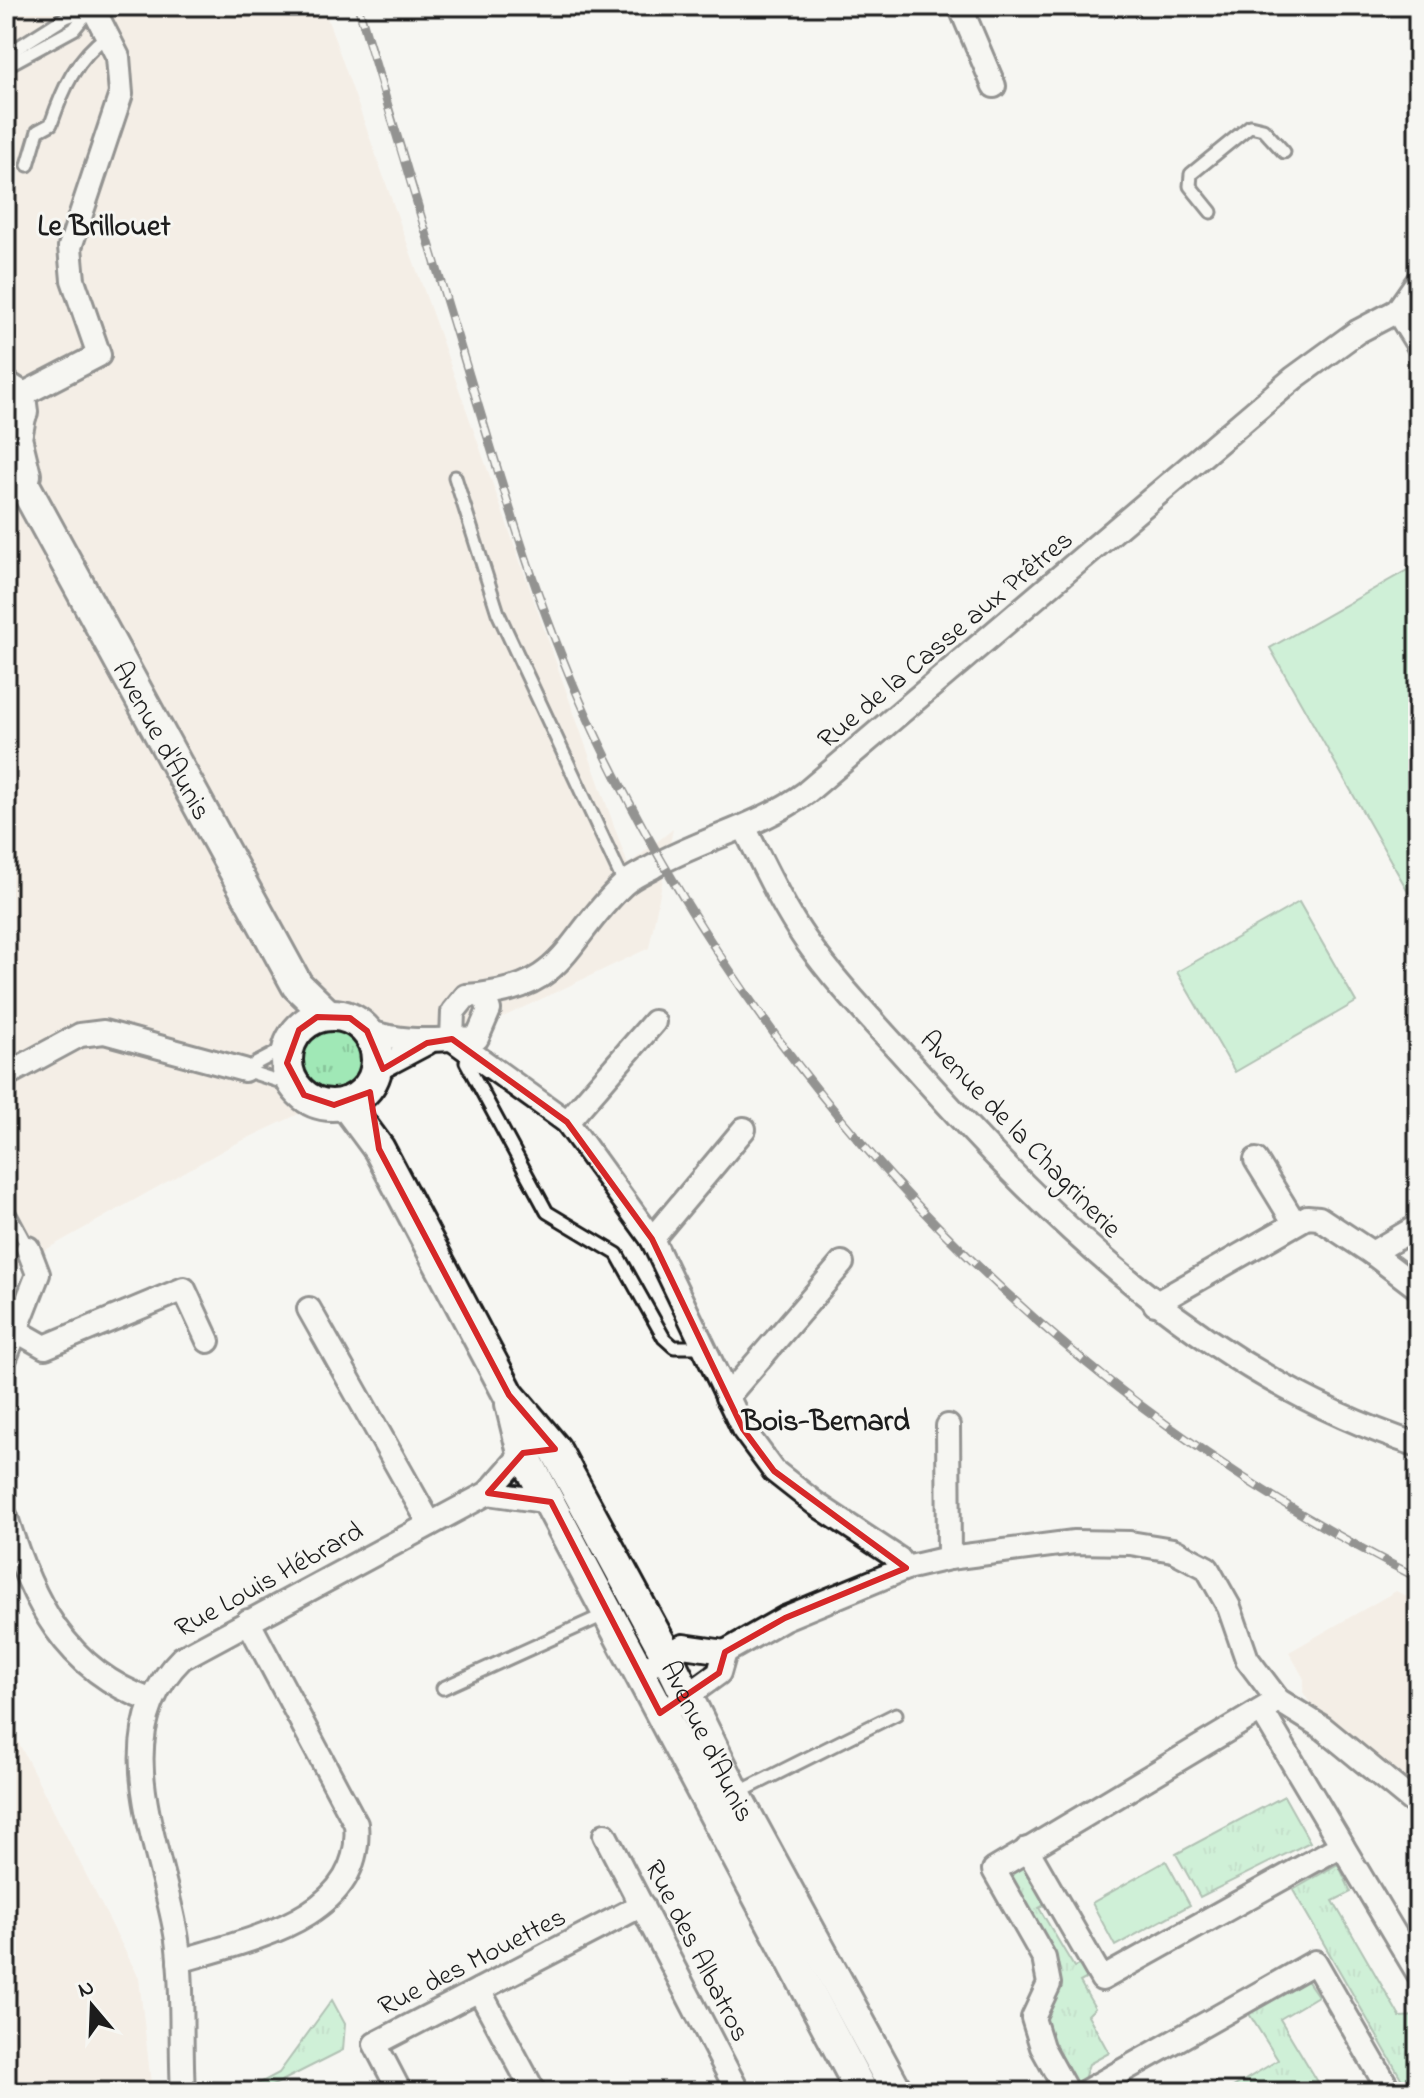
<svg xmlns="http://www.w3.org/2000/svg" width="1424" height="2098" font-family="'Indie Flower',sans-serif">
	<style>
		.built { fill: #f2e5d8 }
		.grass { fill: url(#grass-tufts); stroke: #5e8269; stroke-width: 2 }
		.garden { fill: #a0e8b6; stroke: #5e8269; stroke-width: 2 }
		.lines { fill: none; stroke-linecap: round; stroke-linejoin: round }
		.lane-casing { stroke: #1c1c1c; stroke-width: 17 }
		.street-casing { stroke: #1c1c1c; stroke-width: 28 }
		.secondary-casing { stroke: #1c1c1c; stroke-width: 36 }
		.lane { stroke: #f6f6f2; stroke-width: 11 }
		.street { stroke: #f6f6f2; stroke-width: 22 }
		.secondary { stroke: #f6f6f2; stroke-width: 30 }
		.rail-casing { stroke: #1c1c1c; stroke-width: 9 }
		.rail { stroke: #f6f6f2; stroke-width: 6; stroke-dasharray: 18; stroke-linecap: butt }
		.marked { fill: none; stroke: #d62828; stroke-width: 6; stroke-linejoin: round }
		.labels { text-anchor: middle; stroke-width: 6; stroke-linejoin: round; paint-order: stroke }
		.street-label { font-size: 28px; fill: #1c1c1c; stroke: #f6f6f2 }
		.neighbourhood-label { font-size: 30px; font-weight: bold; fill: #1c1c1c; stroke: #f6f6f2 }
	</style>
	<defs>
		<pattern id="grass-tufts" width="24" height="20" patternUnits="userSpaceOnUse" patternTransform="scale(2)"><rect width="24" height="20" fill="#a0e8b6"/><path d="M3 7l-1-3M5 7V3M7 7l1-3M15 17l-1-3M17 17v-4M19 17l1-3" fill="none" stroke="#89c69c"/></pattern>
	</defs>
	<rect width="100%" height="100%" fill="#f6f6f2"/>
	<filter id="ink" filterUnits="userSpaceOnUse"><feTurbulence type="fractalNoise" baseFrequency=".0125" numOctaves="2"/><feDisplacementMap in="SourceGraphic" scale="16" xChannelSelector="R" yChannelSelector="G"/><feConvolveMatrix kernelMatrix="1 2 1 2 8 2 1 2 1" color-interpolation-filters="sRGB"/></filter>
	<g filter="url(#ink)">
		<g class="built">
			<path d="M 6,6 L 323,6 L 628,865 L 673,829 L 649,948 L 229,1147 L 6,1272 Z"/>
			<path d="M 1396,1591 L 1418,1602 L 1418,1797 L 1315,1712 L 1303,1692 L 1304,1679 L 1289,1652 Z"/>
			<path d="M 6,1718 L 139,1978 L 152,2092 L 6,2092 Z"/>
		</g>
		<g class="grass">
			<circle cx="328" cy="1061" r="32"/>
			<path d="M 1284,1796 L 1310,1842 L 1200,1897 L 1176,1854 Z"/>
			<path d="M 1020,1863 L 1029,1867 L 1051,1902 L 1039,1908 L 1074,1967 L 1084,1963 L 1093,1975 L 1080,1982 L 1095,2008 L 1088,2015 L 1109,2053 L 1089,2064 L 1083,2082 L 1071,2081 L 1042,2030 L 1049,2003 L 1006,1873 Z"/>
			<path d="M 1338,1864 L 1351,1892 L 1333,1901 L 1400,2017 L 1418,2016 L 1418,2092 L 1409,2092 L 1293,1890 Z"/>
			<path d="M 1304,1976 L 1318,1996 L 1280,2019 L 1324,2092 L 1225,2092 L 1278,2060 L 1246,2009 Z"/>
			<path d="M 332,2000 L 345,2024 L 343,2050 L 260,2092 L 243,2092 L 279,2073 Z"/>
		</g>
		<g class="garden">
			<path d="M 1418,564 L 1418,909 L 1270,648 Z"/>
			<path d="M 1299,902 L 1356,1002 L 1235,1072 L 1177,972 Z"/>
			<path d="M 1166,1861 L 1190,1905 L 1115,1946 L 1092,1903 Z"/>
		</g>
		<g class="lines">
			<defs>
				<g id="lane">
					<path d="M 6,55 L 66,17 L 89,9"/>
					<path d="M 6,66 L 74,29 L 92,7"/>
					<path d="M 28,165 L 38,131 L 51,124 C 63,89 76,58 107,36"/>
					<path d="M 1211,212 L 1190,186 L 1191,174 L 1250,126 L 1263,129 L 1284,152"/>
					<path d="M 455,477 L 498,613 L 624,883"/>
					<path d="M 471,1052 L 466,1062 L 547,1212 L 617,1254 L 664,1338 L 674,1347 L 703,1347"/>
					<path d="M 244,1070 L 297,1087"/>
					<path d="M 244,1070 L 289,1046"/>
					<path d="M 6,1207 L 28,1248"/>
					<path d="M 443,1688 L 606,1614"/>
					<path d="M 736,1794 L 896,1714"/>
				</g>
				<g id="street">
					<path d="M 960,6 L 994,86"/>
					<path d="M 1397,311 L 1418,345"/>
					<path d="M 20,396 L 99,355 L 73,280 L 70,247 L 121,94 L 118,57 L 92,6"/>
					<path d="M 744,827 C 763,864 781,904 805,939 C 837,985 878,1026 915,1068 C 1056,1227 1212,1378 1418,1445"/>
					<path d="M 367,1031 C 409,1045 434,1039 477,1038 L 489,1010 L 484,995"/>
					<path d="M 452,1039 L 453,1012 L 466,996 C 568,990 562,942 623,885 C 631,877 644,872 654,866 C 704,838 761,826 807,792 L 1294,378 L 1357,332 L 1397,311 L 1418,281"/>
					<path d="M 452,1039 L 567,1122 L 652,1239 L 743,1429 L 774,1471 L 816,1504 L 899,1559 L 906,1568"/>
					<path d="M 376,1070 L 427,1043"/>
					<path d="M 6,1075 L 80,1035 L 104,1032 L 244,1070"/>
					<path d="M 567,1122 L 654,1022"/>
					<path d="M 1256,1160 L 1294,1222"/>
					<path d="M 652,1239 L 744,1129"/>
					<path d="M 1372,1253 L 1418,1288"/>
					<path d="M 1155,1304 L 1307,1217 L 1319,1218 L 1372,1253 L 1418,1226"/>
					<path d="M 309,1309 L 430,1524"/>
					<path d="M 17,1331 L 45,1347 L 184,1289 L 208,1341"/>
					<path d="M 6,1356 L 38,1274 L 28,1248"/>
					<path d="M 727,1397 L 842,1263"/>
					<path d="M 948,1426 L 949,1558"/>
					<path d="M 488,1493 L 551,1502"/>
					<path d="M 6,1517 C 31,1599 65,1670 150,1700"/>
					<path d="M 655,1663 L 683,1646 L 725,1652 L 785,1618 L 906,1568 L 949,1558 L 1074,1542 L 1130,1543 L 1173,1550 L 1207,1568 L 1229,1607 L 1247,1659 L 1278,1700 L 1323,1728 L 1418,1806"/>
					<path d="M 676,1704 L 719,1673 L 725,1652"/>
					<path d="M 1262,1711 L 1418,1973"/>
					<path d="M 605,1835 L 738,2092"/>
					<path d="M 1027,1849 L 1102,1979 L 1342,1845"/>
					<path d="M 179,1961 C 249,1940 365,1918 356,1824 L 248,1621"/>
					<path d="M 479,1990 L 534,2092"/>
					<path d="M 183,2092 C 180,2042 184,1990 177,1940 C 163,1848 102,1736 182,1658 L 488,1493 L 523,1453 L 534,1451"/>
					<path d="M 400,2092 L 375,2044 L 642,1905"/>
					<path d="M 1067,2092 L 1042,2047 L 1033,2018 L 1049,1984 L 1044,1958 L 994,1870 L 1278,1700"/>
					<path d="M 1085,2092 L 1315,1962 L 1390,2092"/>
				</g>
				<g id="secondary">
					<path d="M 6,387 L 20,396 L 22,412 L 16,423 L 6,427"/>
					<path d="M 20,417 L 16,438 L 25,475"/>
					<path id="s1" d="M 6,452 L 297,985 L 328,1015"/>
					<circle cx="332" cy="1060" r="45"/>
					<path id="s2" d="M 345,1103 L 379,1149 L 509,1395 L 555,1449 L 667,1656 L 735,1794 L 897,2092"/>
					<path d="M 511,1404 L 523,1453 L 862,2092"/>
				</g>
			</defs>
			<use href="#lane" class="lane-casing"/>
			<use href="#street" class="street-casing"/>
			<use href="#secondary" class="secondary-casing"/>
			<use href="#lane" class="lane"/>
			<use href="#street" class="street"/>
			<use href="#secondary" class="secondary"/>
			<defs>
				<path id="rail" d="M 358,6 C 394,129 432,252 469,375 C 506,498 542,622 597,738 C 771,1101 1058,1397 1418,1578"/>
			</defs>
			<use href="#rail" class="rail-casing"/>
			<use href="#rail" class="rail"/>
		</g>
	</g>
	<path d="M0 0H1424V2098H0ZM 317,1017 L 350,1018 L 367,1031 L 383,1069 L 427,1043 L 452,1039 L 567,1122 L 652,1239 L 743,1429 L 774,1471 L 906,1568 L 785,1618 L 725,1652 L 719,1673 L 660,1713 L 551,1502 L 488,1493 L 523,1453 L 555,1449 L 509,1395 L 379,1149 L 370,1092 L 334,1105 L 304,1095 L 287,1063 L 299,1030 Z" fill="#f6f6f2" fill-opacity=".55" fill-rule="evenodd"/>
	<path class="marked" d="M 317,1017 L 350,1018 L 367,1031 L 383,1069 L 427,1043 L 452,1039 L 567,1122 L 652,1239 L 743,1429 L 774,1471 L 906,1568 L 785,1618 L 725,1652 L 719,1673 L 660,1713 L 551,1502 L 488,1493 L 523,1453 L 555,1449 L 509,1395 L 379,1149 L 370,1092 L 334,1105 L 304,1095 L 287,1063 L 299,1030 Z"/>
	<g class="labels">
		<g class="street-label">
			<text transform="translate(944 638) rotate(-40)" y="10">Rue de la Casse aux Prêtres</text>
			<text dy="10" stroke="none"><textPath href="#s1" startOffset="328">Avenue d'Aunis</textPath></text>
			<text transform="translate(1022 1133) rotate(46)" y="10">Avenue de la Chagrinerie</text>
			<text transform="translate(268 1578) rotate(-29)" y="10">Rue Louis Hébrard</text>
			<text dy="10" stroke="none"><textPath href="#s2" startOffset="736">Avenue d'Aunis</textPath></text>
			<text transform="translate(699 1950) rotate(63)" y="10">Rue des Albatros</text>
			<text transform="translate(471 1960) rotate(-27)" y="10">Rue des Mouettes</text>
		</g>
		<g class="neighbourhood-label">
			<text x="104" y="235">Le Brillouet</text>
			<text x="826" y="1430">Bois-Bernard</text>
		</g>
	</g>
	<rect width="1424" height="2098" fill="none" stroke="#f6f6f2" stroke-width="32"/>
	<rect x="16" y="16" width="1392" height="2066" fill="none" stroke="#1c1c1c" stroke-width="3" filter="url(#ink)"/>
	<g transform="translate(92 2006) rotate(341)" stroke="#f6f6f2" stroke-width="6" paint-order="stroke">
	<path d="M0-6L14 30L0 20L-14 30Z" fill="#1c1c1c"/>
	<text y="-12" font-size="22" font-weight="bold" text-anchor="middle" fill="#1c1c1c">N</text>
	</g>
</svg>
